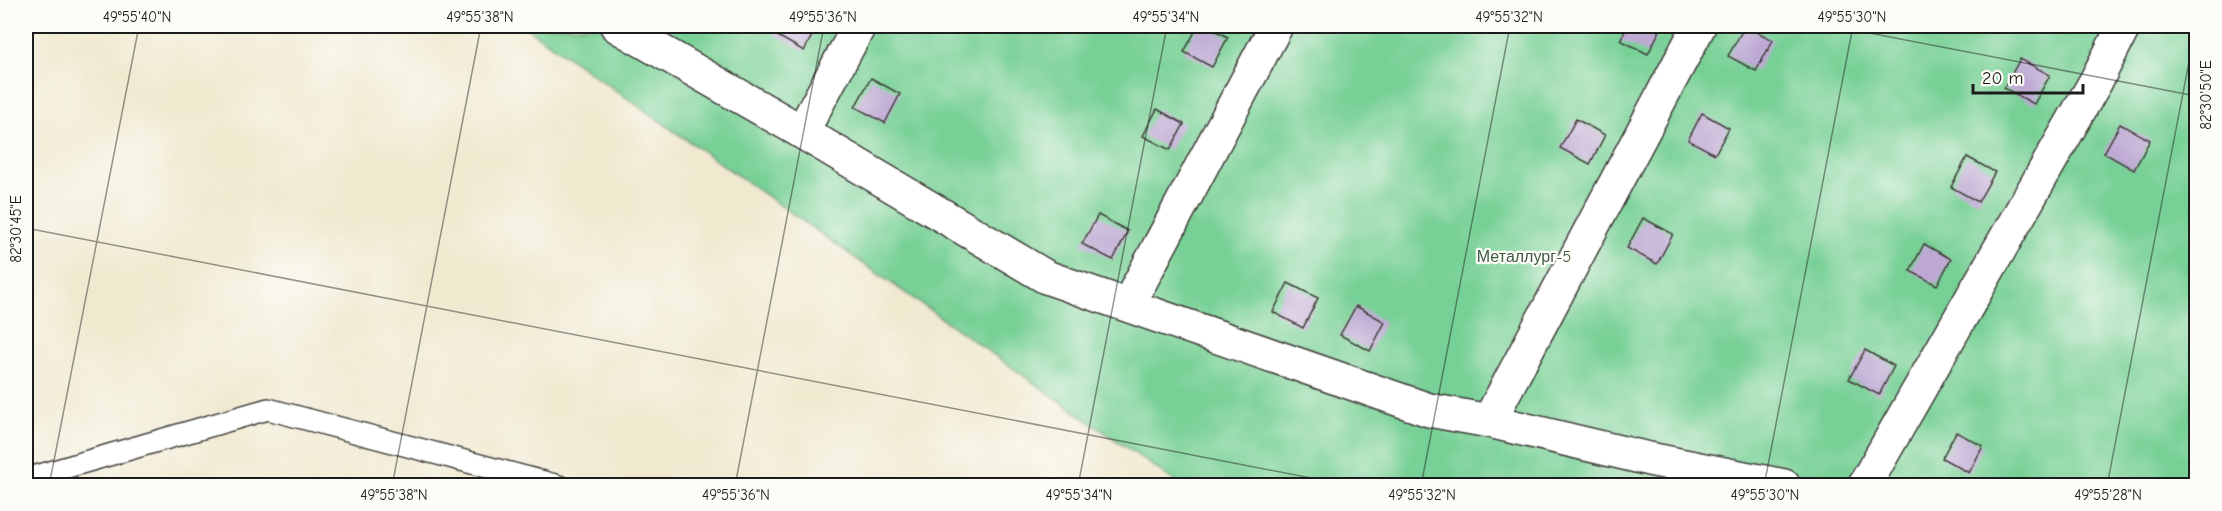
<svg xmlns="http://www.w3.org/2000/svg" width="2222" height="511" font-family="'Comic Neue',sans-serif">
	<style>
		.garden { fill: #77d095; stroke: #4a7658; stroke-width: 1.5 }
		.building { fill: #bda9d3 }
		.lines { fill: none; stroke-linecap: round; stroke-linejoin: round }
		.service-casing { stroke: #3c3b37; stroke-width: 24 }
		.minor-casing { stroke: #3c3b37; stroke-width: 36 }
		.service { stroke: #fff; stroke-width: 21 }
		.minor { stroke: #fff; stroke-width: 33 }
		.ticks { fill: none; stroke: #1c1c1c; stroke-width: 1.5; stroke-opacity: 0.45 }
		.labels { text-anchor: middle; stroke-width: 4.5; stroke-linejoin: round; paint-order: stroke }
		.park-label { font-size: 16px; fill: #3c5b46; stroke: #fdfcf7 }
		.neatline { fill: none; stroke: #1c1c1c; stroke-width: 2 }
		.ticks-label { font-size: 15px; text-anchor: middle; fill: #1c1c1c }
	</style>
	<rect width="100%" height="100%" fill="#fdfcf7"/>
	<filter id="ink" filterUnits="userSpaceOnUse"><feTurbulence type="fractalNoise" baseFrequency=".0167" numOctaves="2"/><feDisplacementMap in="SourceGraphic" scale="12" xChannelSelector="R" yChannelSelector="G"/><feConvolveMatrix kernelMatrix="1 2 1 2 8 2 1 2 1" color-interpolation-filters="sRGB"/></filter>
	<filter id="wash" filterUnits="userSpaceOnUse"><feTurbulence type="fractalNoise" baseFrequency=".008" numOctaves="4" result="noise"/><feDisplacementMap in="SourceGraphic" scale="24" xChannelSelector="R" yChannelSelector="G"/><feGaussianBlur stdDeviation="1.35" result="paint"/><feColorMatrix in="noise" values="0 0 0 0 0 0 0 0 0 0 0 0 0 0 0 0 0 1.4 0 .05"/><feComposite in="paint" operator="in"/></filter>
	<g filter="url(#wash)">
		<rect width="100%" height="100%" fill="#f0e9d0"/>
		<path class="garden" d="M 524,26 L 2196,26 L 2196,485 L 1180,485 Z"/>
		<g id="blocks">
			<g class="building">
				<path d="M 778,26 L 817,26 L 804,51 L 774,34 Z"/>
				<path d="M 1198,26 L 1207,26 L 1228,37 L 1212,67 L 1184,52 Z"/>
				<path d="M 1628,26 L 1657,26 L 1661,28 L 1648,54 L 1620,40 Z"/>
				<path d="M 1745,26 L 1773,40 L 1756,71 L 1728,56 Z"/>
				<path d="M 2020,59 L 2050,75 L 2034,104 L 2004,88 Z"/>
				<path d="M 871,78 L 900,94 L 885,123 L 855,107 Z"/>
				<path d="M 1157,109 L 1184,124 L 1170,150 L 1143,136 Z"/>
				<path d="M 1702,113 L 1729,128 L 1715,154 L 1688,140 Z"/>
				<path d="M 1576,119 L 1605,135 L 1590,164 L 1560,148 Z"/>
				<path d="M 2120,124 L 2150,140 L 2134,170 L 2104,153 Z"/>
				<path d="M 1967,157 L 1995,172 L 1978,202 L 1951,187 Z"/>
				<path d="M 1098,215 L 1128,231 L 1113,260 L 1082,244 Z"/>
				<path d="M 1643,218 L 1673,234 L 1657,264 L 1627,248 Z"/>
				<path d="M 1924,244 L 1951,259 L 1937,285 L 1910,271 Z"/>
				<path d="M 1288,283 L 1318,298 L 1303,328 L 1273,312 Z"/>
				<path d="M 1356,306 L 1385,322 L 1370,351 L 1340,335 Z"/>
				<path d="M 1865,350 L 1894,366 L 1879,395 L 1849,379 Z"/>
				<path d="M 1956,432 L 1983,446 L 1969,473 L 1942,458 Z"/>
			</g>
		</g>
	</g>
	<g filter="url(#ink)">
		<use href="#blocks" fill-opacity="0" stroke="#3c3b37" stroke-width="1.5"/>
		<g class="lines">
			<defs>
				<path id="service" d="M 26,479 L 268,409 L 559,486"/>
				<g id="minor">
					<path d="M 617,26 L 802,132"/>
					<path d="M 859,26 L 802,132 L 1046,277 L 1429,410 L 1489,421 L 1649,459 L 1784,486"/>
					<path d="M 1128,305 L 1276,26"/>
					<path d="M 1489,421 L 1699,26"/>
					<path d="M 1864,486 L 2096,81 L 2124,26"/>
				</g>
			</defs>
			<use href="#service" class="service-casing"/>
			<use href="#minor" class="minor-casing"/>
			<use href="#service" class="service"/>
			<use href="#minor" class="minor"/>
		</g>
	</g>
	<path class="ticks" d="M 1833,26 L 2196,96M 26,228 L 1352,486M 49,486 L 139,26M 392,486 L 481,26M 735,486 L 824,26M 1078,486 L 1167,26M 1421,486 L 1510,26M 1764,486 L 1853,26M 2107,486 L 2196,26"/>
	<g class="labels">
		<g class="park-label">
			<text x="1524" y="262">Металлург-5</text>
		</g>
	</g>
	<rect width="2222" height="511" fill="none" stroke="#fdfcf7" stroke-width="66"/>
	<path d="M1973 84v9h110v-9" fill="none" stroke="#1c1c1c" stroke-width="3"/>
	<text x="1982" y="84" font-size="18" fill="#1c1c1c" stroke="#fdfcf7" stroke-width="4.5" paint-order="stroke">20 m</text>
	<rect x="33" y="33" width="2156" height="445" class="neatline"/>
	<g class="ticks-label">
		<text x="137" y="22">49°55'40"N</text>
		<text x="480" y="22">49°55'38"N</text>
		<text x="823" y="22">49°55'36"N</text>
		<text x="1166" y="22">49°55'34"N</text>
		<text x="1509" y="22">49°55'32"N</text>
		<text x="1852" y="22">49°55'30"N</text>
		<text transform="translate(2206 95) rotate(-90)" y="5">82°30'50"E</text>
		<text transform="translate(16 229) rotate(-90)" y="5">82°30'45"E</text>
		<text x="394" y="500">49°55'38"N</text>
		<text x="736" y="500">49°55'36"N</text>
		<text x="1079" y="500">49°55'34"N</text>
		<text x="1422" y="500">49°55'32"N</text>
		<text x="1765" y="500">49°55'30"N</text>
		<text x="2108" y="500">49°55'28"N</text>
	</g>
</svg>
